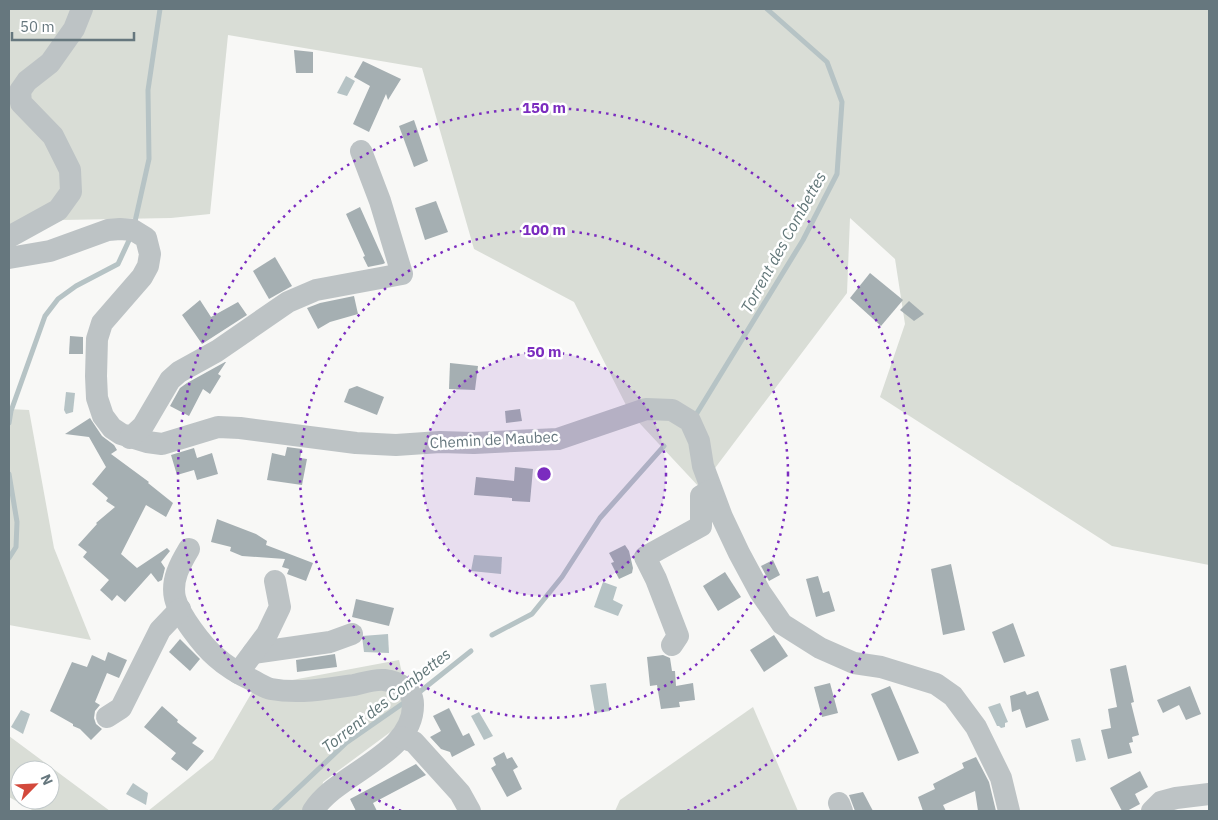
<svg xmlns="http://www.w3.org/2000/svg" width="1218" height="820" font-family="'IBM Plex Sans',sans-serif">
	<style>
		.green { fill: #d9ddd6; fill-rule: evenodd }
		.water { fill: #b6c3c5 }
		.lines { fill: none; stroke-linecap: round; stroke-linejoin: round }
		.stream { stroke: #b6c3c5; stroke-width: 5 }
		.building { fill: #a5afb2 }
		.minor { stroke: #bdc3c5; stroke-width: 22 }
		.ring { fill: none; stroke: #7b2cbf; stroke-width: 2.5; stroke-dasharray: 2.5 5 }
		.labels { text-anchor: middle; stroke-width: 5; stroke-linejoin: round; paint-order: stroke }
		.street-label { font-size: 15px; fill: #66777e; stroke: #fff }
		.water-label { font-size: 16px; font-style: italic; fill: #617678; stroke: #fff }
		.centre { fill: #7b2cbf; stroke: #fff; stroke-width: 2.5 }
		.ring-label { font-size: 15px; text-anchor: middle; font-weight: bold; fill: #7b2cbf; stroke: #fff; stroke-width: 5; stroke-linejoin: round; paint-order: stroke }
	</style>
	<rect width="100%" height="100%" fill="#f8f8f6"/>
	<g class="green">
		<path d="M 9,9 L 1209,9 L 1209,565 L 1112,546 L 880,397 L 905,324 L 895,259 L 850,218 L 847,293 L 700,488 L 630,413 L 574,302 L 474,249 L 422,68 L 228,35 L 210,214 L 171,218 L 62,220 L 9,245 Z"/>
		<path d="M 9,409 L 29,410 L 54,548 L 91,640 L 9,625 Z"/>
		<path d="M 399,660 L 412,716 L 323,782 L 319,811 L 148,811 L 213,759 L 255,687 Z"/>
		<path d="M 753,707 L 798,811 L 615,811 L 620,800 Z"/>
		<path d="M 9,736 L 110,811 L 34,811 L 9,797 ZM 20,770 L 50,770 L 50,800 L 20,800 Z"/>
	</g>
	<g class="water">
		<path d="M 346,76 L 355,81 L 347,96 L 337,93 Z"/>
		<path d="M 66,392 L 75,393 L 73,412 L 66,414 L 64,410 Z"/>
		<path d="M 474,555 L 502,557 L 501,574 L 471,571 Z"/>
		<path d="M 603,582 L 617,587 L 613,600 L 623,605 L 618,616 L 594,607 Z"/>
		<path d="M 388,634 L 389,653 L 364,652 L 362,636 Z"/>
		<path d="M 606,683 L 610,711 L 595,713 L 590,685 Z"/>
		<path d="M 1000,703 L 1008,722 L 1005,723 L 1005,727 L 1001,728 L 999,726 L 997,726 L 988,707 Z"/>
		<path d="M 21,710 L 30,714 L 23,734 L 11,727 Z"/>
		<path d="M 479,712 L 493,736 L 484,740 L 471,716 Z"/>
		<path d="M 1080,738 L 1086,760 L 1076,762 L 1071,740 Z"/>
		<path d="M 133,783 L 148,793 L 146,805 L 126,794 Z"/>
	</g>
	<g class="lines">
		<g class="stream">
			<path d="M 134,226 L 149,159 L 148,90 L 160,9"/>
			<path d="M 697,413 L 803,240 L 837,174 L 842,102 L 827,62 L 767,9"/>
			<path d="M 9,423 L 11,411 L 45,316 L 58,299 L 76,286 L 118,264 L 131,236"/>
			<path d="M 9,474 L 17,522 L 16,547 L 9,558"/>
			<path d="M 492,635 L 532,614 L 562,577 L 600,518 L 664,446"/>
			<path d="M 417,694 L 471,651"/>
			<path d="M 274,811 L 346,743 L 405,702"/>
		</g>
	</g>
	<g class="building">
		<path d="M 294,50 L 313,52 L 313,73 L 296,73 Z"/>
		<path d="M 363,61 L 401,79 L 388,100 L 386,94 L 369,132 L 353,124 L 370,86 L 354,77 Z"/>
		<path d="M 414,120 L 428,161 L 414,167 L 399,126 Z"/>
		<path d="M 436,201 L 448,232 L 425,240 L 415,208 Z"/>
		<path d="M 360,207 L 385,263 L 383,264 L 368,267 L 363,257 L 365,256 L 346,214 Z"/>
		<path d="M 275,257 L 292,286 L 269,299 L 253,271 Z"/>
		<path d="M 870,273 L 903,300 L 881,326 L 850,298 Z"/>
		<path d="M 354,296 L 358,314 L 330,322 L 318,329 L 307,308 L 320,303 Z"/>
		<path d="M 200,300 L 211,317 L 238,302 L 247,315 L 202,344 L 182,315 Z"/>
		<path d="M 909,301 L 924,314 L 914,321 L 900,310 Z"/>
		<path d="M 70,336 L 83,337 L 83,354 L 69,354 Z"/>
		<path d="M 225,362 L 226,362 L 218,374 L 221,376 L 210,394 L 203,389 L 189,416 L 170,406 L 180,388 L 187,383 Z"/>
		<path d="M 450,363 L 478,366 L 475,390 L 449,389 Z"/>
		<path d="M 357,386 L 384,397 L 377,415 L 344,402 L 349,389 Z"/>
		<path d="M 520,409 L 522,421 L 506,423 L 505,411 Z"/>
		<path d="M 90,418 L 102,436 L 114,445 L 117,450 L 111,454 L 149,482 L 148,483 L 173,503 L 166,517 L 146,505 L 121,554 L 137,568 L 167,548 L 170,551 L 161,562 L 165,568 L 162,580 L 158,582 L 151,573 L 125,602 L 117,595 L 112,601 L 100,590 L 109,580 L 83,557 L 87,552 L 78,545 L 97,524 L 96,523 L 115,507 L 106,501 L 108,498 L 92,484 L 106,467 L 89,437 L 65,434 Z"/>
		<path d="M 287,447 L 302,449 L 300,458 L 307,459 L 302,485 L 267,480 L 272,453 L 285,456 Z"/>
		<path d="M 194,448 L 197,458 L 212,453 L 218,474 L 197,480 L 194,470 L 177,475 L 171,455 Z"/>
		<path d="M 515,467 L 533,469 L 530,502 L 512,501 L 512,498 L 474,495 L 476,477 L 514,481 Z"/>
		<path d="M 217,519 L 256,534 L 267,541 L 266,545 L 313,563 L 306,581 L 287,574 L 289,569 L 282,567 L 285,559 L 242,556 L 230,551 L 231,547 L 211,542 Z"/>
		<path d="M 625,545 L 629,551 L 633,568 L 632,573 L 619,579 L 611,563 L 614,562 L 609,553 Z"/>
		<path d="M 773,560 L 780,575 L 769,581 L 761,566 Z"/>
		<path d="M 951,564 L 965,630 L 943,635 L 931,569 Z"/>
		<path d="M 725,572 L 741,597 L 718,611 L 703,586 Z"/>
		<path d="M 818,576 L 823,593 L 829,591 L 835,611 L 816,617 L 806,579 Z"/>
		<path d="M 356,599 L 394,608 L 389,626 L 352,617 Z"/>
		<path d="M 1013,623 L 1025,656 L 1004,663 L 992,632 Z"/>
		<path d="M 774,635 L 788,656 L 764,672 L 750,650 Z"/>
		<path d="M 180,639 L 200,659 L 190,671 L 169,652 Z"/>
		<path d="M 108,652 L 127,660 L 119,678 L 107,673 L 95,702 L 100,705 L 95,711 L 94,718 L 96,724 L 102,729 L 91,740 L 80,729 L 73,726 L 73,724 L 50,711 L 72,662 L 87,667 L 92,655 L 105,661 Z"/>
		<path d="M 335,654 L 337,667 L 297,672 L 296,660 Z"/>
		<path d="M 663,655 L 670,658 L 672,671 L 675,671 L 676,686 L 693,683 L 695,700 L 679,702 L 680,707 L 661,709 L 657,685 L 650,686 L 647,657 Z"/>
		<path d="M 1126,665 L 1134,702 L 1131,703 L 1139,735 L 1132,737 L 1133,742 L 1129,743 L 1132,753 L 1108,759 L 1101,730 L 1111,728 L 1108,709 L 1117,707 L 1110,669 Z"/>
		<path d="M 830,683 L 838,713 L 822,717 L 814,687 Z"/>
		<path d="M 890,686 L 919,753 L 898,761 L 871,694 Z"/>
		<path d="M 1190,686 L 1201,714 L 1186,720 L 1179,705 L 1163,713 L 1157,700 Z"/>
		<path d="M 1025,691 L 1027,695 L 1038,691 L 1049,720 L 1026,728 L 1020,709 L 1012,712 L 1010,696 Z"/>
		<path d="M 162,706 L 178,720 L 177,722 L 197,738 L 192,743 L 204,751 L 187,771 L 171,759 L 176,753 L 144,727 Z"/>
		<path d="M 449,708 L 463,736 L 469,733 L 475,745 L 452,757 L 450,752 L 441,749 L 430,737 L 441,731 L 433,716 Z"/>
		<path d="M 504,752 L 507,759 L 512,757 L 518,767 L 513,770 L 522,789 L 507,797 L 491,768 L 496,765 L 493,758 Z"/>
		<path d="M 976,757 L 989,782 L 996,811 L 978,811 L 975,791 L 943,805 L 946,811 L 923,811 L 918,797 L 935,789 L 933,784 L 964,768 L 962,763 Z"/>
		<path d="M 416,764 L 426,775 L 373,803 L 377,811 L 356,811 L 350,799 Z"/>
		<path d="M 1140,771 L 1148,787 L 1135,794 L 1140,804 L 1127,811 L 1122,811 L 1110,788 Z"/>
		<path d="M 863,792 L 873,811 L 855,811 L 849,795 Z"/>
	</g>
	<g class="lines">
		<g class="minor">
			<path d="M 9,237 L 58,210 L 71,192 L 70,170 L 53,136 L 21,103 L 20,91 L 27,81 L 50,63 L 74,29 L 82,9"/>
			<path d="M 9,258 L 50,251 L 108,230 L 120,229 L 133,230 L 146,238 L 150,254 L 148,266 L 142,277 L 102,323 L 97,339 L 96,376 L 97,398 L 103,416 L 112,428 L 121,434 L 147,442 L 162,444 L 218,427 L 240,428 L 356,443 L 396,445 L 440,442 L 474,443 L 514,441 L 558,439 L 646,409 L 672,410 L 690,421 L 699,441 L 703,466 L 722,517 L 739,553 L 760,592 L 782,624 L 820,648 L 854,663 L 881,667 L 936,684 L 953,696 L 976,727 L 1001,778 L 1009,811"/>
			<path d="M 130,438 L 143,426 L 170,380 L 179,372 L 217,351 L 288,302 L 316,290 L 402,274 L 380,201 L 361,151"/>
			<path d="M 189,549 C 180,564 171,580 175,598 C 179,615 203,646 216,657 C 227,667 241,675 254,681 C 259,684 266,688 271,689 C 298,694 328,689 354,685 C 363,683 375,679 384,680 C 398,682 413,689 413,704 C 414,755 336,773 313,811"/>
			<path d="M 672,645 L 678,636 L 656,579 L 645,557 L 701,526 L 701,496 L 711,490"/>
			<path d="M 253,653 L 330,642 L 352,634"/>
			<path d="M 238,673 L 267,634 L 280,607 L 275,581"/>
			<path d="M 107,717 L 121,708 L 160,630 L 180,609"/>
			<path d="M 401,737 L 414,742 L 460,793 L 470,811"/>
			<path d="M 839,803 L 842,811"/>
			<path d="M 1152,811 L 1161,802 L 1176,798 L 1209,794"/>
		</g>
	</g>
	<circle cx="544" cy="474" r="122" fill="#7b2cbf" fill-opacity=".12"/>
	<g class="ring">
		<circle cx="544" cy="474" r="122"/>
		<circle cx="544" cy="474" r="244"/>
		<path d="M401 811A366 366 0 1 1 687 811"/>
	</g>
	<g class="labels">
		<g class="street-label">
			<text transform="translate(494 440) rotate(-3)" y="5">Chemin de Maubec</text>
		</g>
		<g class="water-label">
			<text transform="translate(783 242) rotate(-61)" y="6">Torrent des Combettes</text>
			<text transform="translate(386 700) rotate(-38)" y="6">Torrent des Combettes</text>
		</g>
	</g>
	<circle cx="544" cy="474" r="8" class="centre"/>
	<g class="ring-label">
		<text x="544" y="113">150 m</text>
		<text x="544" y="235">100 m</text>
		<text x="544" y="357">50 m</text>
	</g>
	<rect width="1218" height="820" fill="none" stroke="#66777e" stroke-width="20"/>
	<g transform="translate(35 785) rotate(66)"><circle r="24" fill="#ffffff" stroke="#c2c9cb"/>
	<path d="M0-4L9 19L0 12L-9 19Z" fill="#d3493c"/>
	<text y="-8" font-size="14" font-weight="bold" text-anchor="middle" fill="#66777e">N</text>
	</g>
	<path d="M12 32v8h122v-8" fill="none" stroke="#66777e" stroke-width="2.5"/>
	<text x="20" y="32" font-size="15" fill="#66777e" stroke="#ffffff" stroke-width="4" paint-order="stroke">50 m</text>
</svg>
